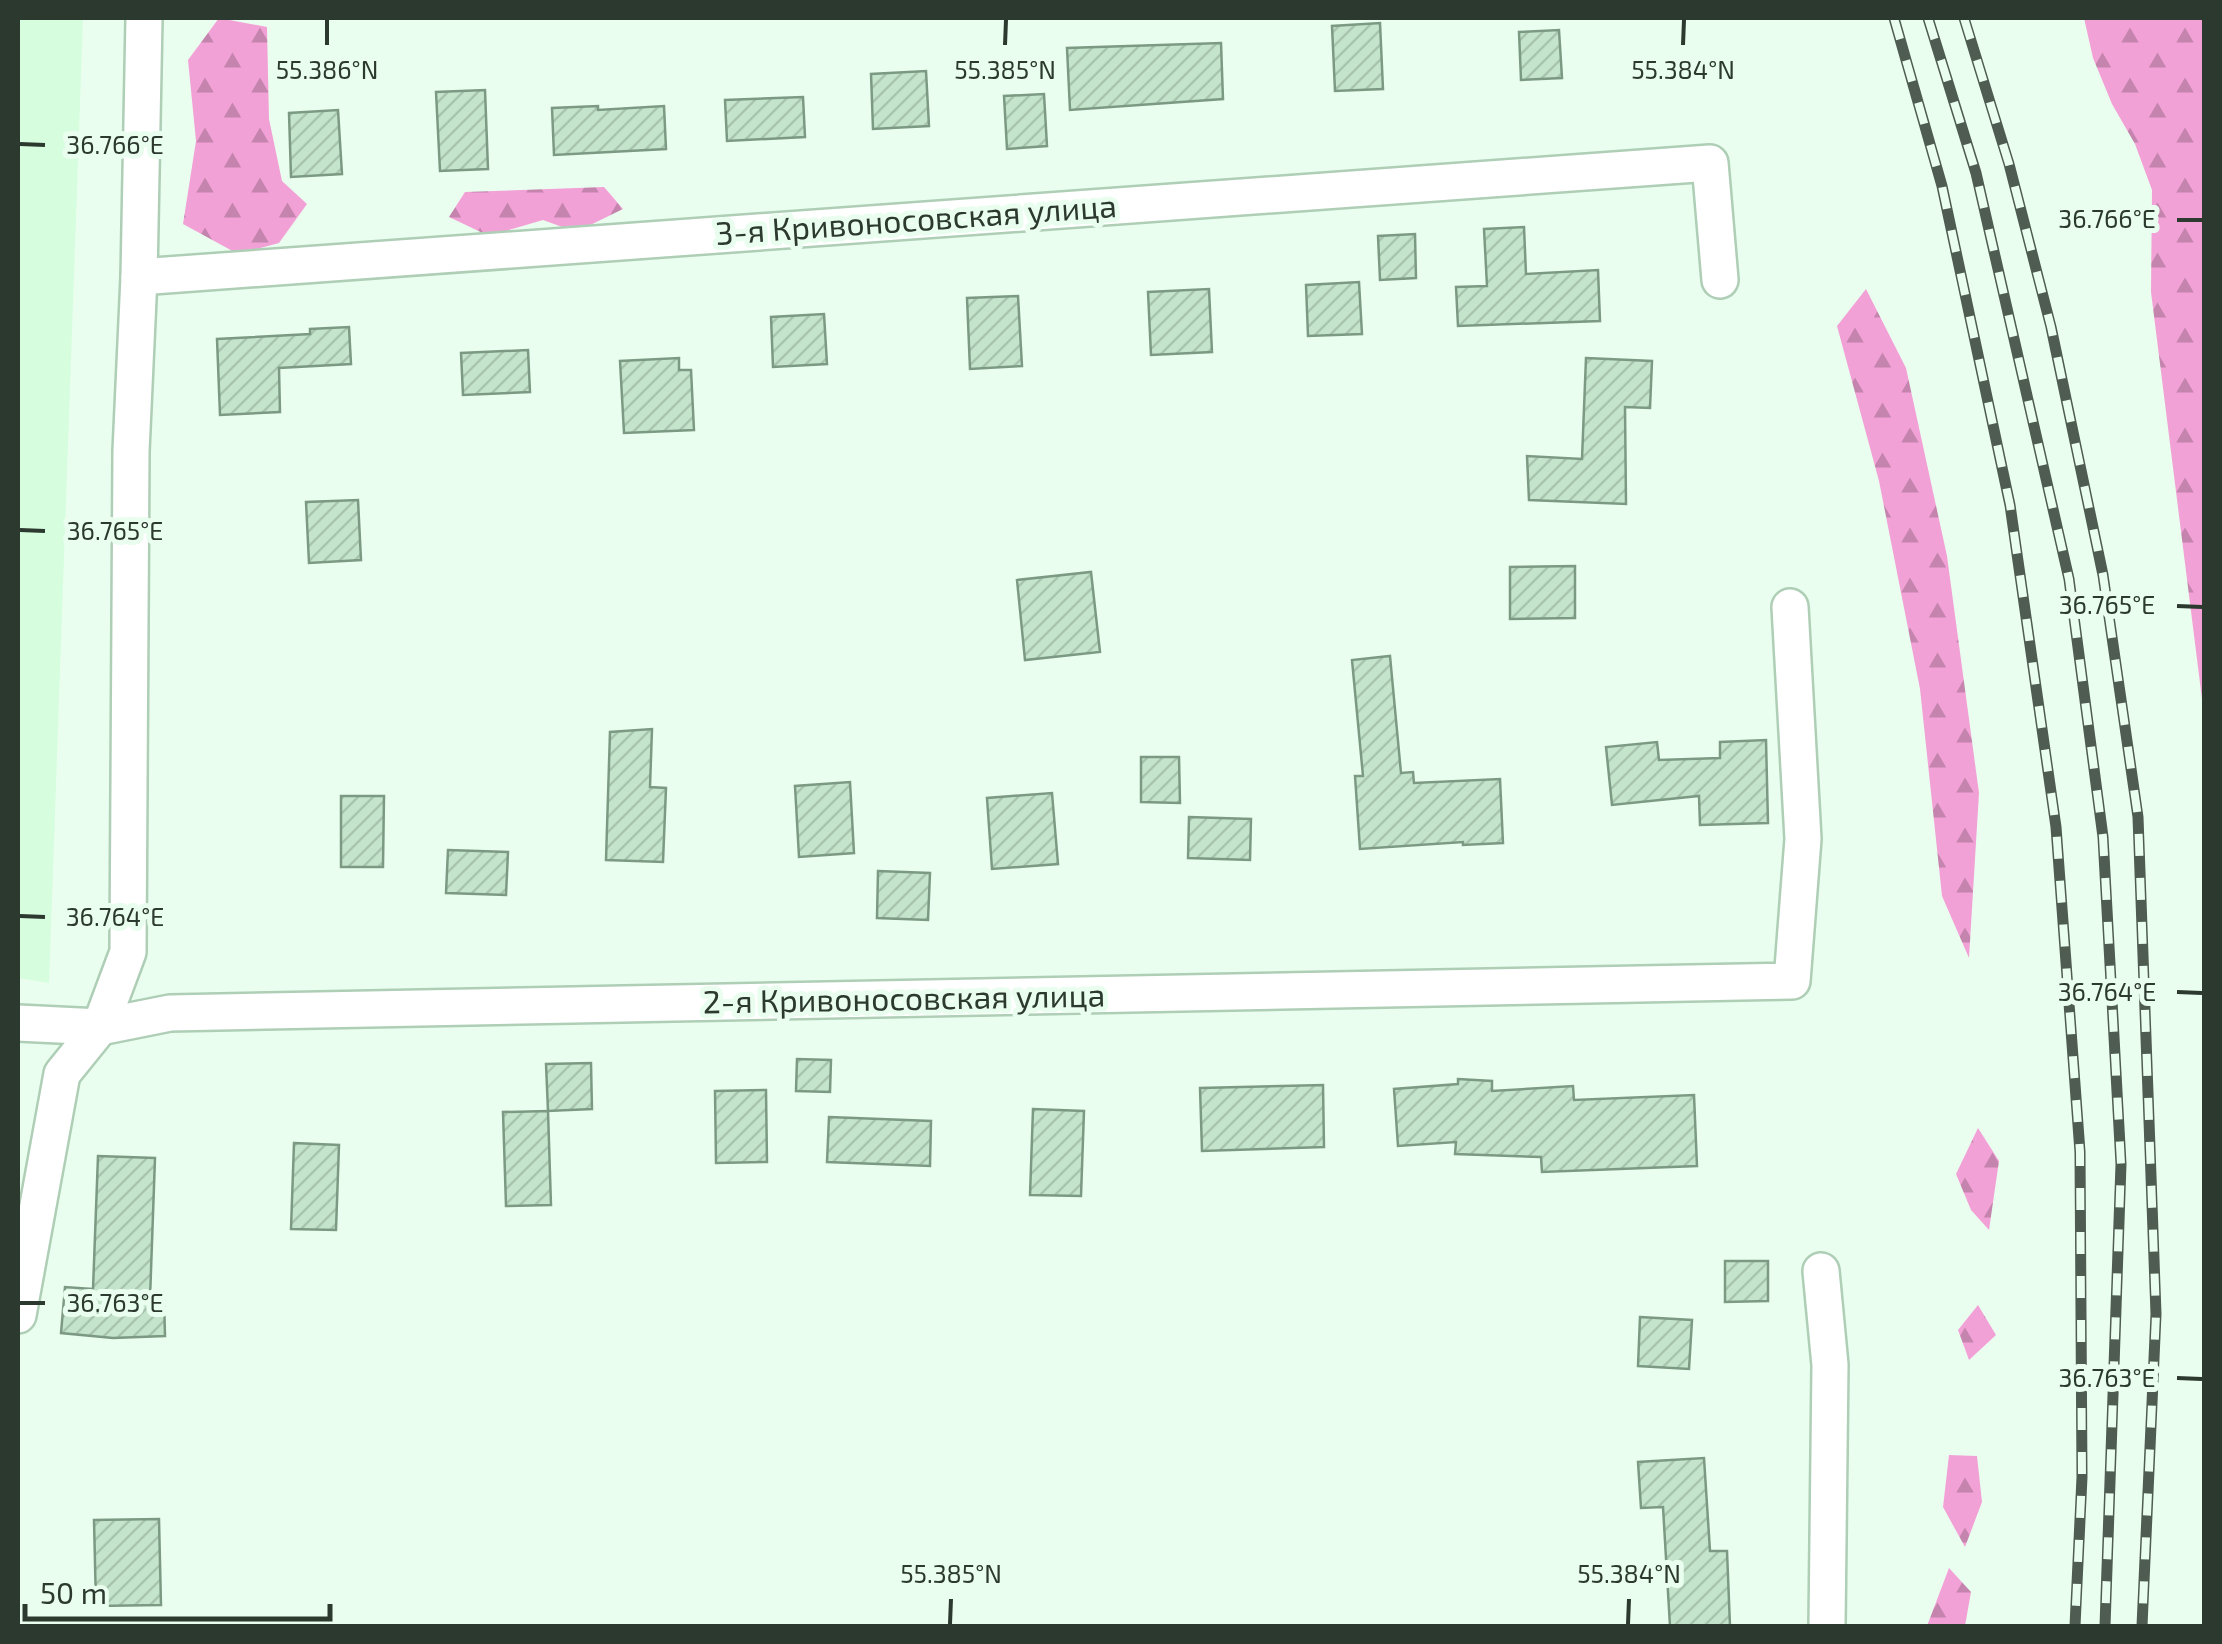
<svg xmlns="http://www.w3.org/2000/svg" width="2222" height="1644" font-family="'Exo 2',sans-serif">
	<style>
		.built { fill: #d5fdde }
		.forest { fill: url(#forest-firs) }
		.building { fill: url(#building-hatch); stroke: #7c9a83; stroke-width: 2.5 }
		.lines { fill: none; stroke-linecap: round; stroke-linejoin: round }
		.minor-casing { stroke: #aeceb6; stroke-width: 40 }
		.minor { stroke: #fff; stroke-width: 35 }
		.rail-casing { stroke: #4e5c51; stroke-width: 11 }
		.rail { stroke: #eafeef; stroke-width: 8; stroke-dasharray: 22; stroke-linecap: butt }
		.ticks { fill: none; stroke: #2c392f; stroke-width: 4 }
		.labels { text-anchor: middle; stroke-width: 10; stroke-linejoin: round; paint-order: stroke }
		.street-label { font-size: 32px; fill: #2c392f; stroke: #eafeef }
		.ticks-label { font-size: 25px; text-anchor: middle; fill: #2c392f; stroke: #eafeef; stroke-width: 10; stroke-linejoin: round; paint-order: stroke }
	</style>
	<defs>
		<pattern id="forest-firs" width="22" height="20" patternUnits="userSpaceOnUse" patternTransform="scale(2.5)"><rect width="22" height="20" fill="#f2a1d6"/><path d="M5 1l3.5 6h-7zM16 11l3.5 6h-7z" fill="#c484ae"/></pattern>
		<pattern id="building-hatch" width="6" height="6" patternUnits="userSpaceOnUse" patternTransform="scale(2.5)"><rect width="6" height="6" fill="#c4e5cc"/><path d="M-1 1l2-2M0 6l6-6M5 7l2-2" fill="none" stroke="#a9c5b0"/></pattern>
	</defs>
	<rect width="100%" height="100%" fill="#eafeef"/>
	<path class="built" d="M 18,18 L 83,18 L 49,983 L 18,978 Z"/>
	<g class="forest">
		<path d="M 219,18 L 267,27 L 269,119 L 282,181 L 307,204 L 279,243 L 238,254 L 183,224 L 196,141 L 188,60 Z"/>
		<path d="M 2084,18 L 2204,18 L 2204,715 L 2151,292 L 2152,190 L 2135,144 L 2112,104 L 2093,58 Z"/>
		<path d="M 604,187 L 623,209 L 576,232 L 543,220 L 489,236 L 449,217 L 465,192 Z"/>
		<path d="M 1866,289 L 1906,368 L 1947,556 L 1979,793 L 1969,958 L 1942,896 L 1920,689 L 1879,481 L 1837,326 Z"/>
		<path d="M 1978,1128 L 1999,1161 L 1989,1230 L 1971,1210 L 1956,1174 Z"/>
		<path d="M 1978,1305 L 1996,1335 L 1969,1360 L 1958,1330 Z"/>
		<path d="M 1949,1455 L 1977,1456 L 1982,1502 L 1965,1547 L 1943,1507 Z"/>
		<path d="M 1949,1568 L 1971,1592 L 1965,1626 L 1927,1626 Z"/>
	</g>
	<g class="building">
		<path d="M 1380,23 L 1383,89 L 1335,91 L 1332,26 Z"/>
		<path d="M 1559,30 L 1562,78 L 1521,80 L 1519,32 Z"/>
		<path d="M 1221,43 L 1223,99 L 1070,110 L 1067,48 Z"/>
		<path d="M 926,71 L 929,126 L 873,129 L 871,74 Z"/>
		<path d="M 485,90 L 488,169 L 440,171 L 436,92 Z"/>
		<path d="M 1044,94 L 1047,146 L 1007,149 L 1004,96 Z"/>
		<path d="M 803,97 L 805,137 L 727,141 L 725,100 Z"/>
		<path d="M 598,106 L 598,110 L 664,106 L 666,149 L 554,155 L 552,108 Z"/>
		<path d="M 338,110 L 342,174 L 291,177 L 289,113 Z"/>
		<path d="M 1524,227 L 1526,274 L 1598,270 L 1600,321 L 1458,326 L 1456,287 L 1487,286 L 1484,229 Z"/>
		<path d="M 1415,234 L 1416,278 L 1380,280 L 1378,236 Z"/>
		<path d="M 1359,282 L 1362,334 L 1308,336 L 1306,285 Z"/>
		<path d="M 1209,289 L 1212,352 L 1151,355 L 1148,292 Z"/>
		<path d="M 1018,296 L 1022,366 L 970,369 L 967,298 Z"/>
		<path d="M 824,314 L 827,364 L 773,367 L 771,317 Z"/>
		<path d="M 349,327 L 351,364 L 279,368 L 280,412 L 220,415 L 217,339 L 310,334 L 310,329 Z"/>
		<path d="M 528,350 L 530,392 L 463,395 L 461,353 Z"/>
		<path d="M 679,358 L 679,370 L 691,370 L 694,430 L 624,433 L 620,361 Z"/>
		<path d="M 1586,358 L 1652,361 L 1650,408 L 1625,407 L 1626,504 L 1529,500 L 1527,456 L 1582,459 Z"/>
		<path d="M 358,500 L 361,560 L 309,563 L 306,502 Z"/>
		<path d="M 1575,566 L 1575,618 L 1510,619 L 1510,567 Z"/>
		<path d="M 1091,572 L 1100,652 L 1025,660 L 1017,580 Z"/>
		<path d="M 1390,656 L 1401,773 L 1413,772 L 1414,783 L 1500,779 L 1503,843 L 1463,845 L 1463,842 L 1360,849 L 1355,776 L 1363,776 L 1352,660 Z"/>
		<path d="M 652,729 L 650,787 L 666,788 L 663,862 L 606,860 L 610,732 Z"/>
		<path d="M 1766,740 L 1768,823 L 1700,825 L 1699,796 L 1612,805 L 1606,747 L 1657,742 L 1659,760 L 1720,758 L 1720,742 Z"/>
		<path d="M 1141,757 L 1179,757 L 1180,803 L 1141,802 Z"/>
		<path d="M 850,782 L 854,853 L 799,857 L 795,786 Z"/>
		<path d="M 1052,793 L 1058,864 L 992,869 L 987,798 Z"/>
		<path d="M 341,796 L 384,796 L 383,867 L 341,867 Z"/>
		<path d="M 1189,817 L 1251,819 L 1250,860 L 1188,858 Z"/>
		<path d="M 448,850 L 508,852 L 506,895 L 446,893 Z"/>
		<path d="M 878,871 L 930,873 L 928,920 L 877,918 Z"/>
		<path d="M 797,1059 L 831,1060 L 830,1092 L 796,1091 Z"/>
		<path d="M 591,1063 L 592,1109 L 548,1111 L 546,1064 Z"/>
		<path d="M 1458,1079 L 1492,1081 L 1492,1091 L 1573,1086 L 1574,1100 L 1694,1095 L 1697,1166 L 1542,1172 L 1541,1157 L 1455,1154 L 1456,1142 L 1398,1146 L 1394,1089 L 1458,1084 Z"/>
		<path d="M 1323,1085 L 1324,1147 L 1202,1151 L 1200,1088 Z"/>
		<path d="M 766,1090 L 767,1162 L 716,1163 L 715,1091 Z"/>
		<path d="M 1033,1109 L 1084,1111 L 1081,1196 L 1030,1195 Z"/>
		<path d="M 548,1111 L 551,1205 L 506,1206 L 503,1112 Z"/>
		<path d="M 829,1117 L 931,1121 L 930,1166 L 827,1162 Z"/>
		<path d="M 294,1143 L 339,1145 L 336,1230 L 291,1229 Z"/>
		<path d="M 98,1156 L 155,1158 L 150,1299 L 164,1298 L 165,1336 L 113,1338 L 61,1333 L 65,1287 L 93,1289 Z"/>
		<path d="M 1725,1261 L 1768,1261 L 1768,1301 L 1725,1302 Z"/>
		<path d="M 1640,1317 L 1692,1320 L 1689,1369 L 1638,1366 Z"/>
		<path d="M 1704,1458 L 1710,1551 L 1727,1551 L 1730,1626 L 1670,1626 L 1663,1507 L 1641,1508 L 1638,1462 Z"/>
		<path d="M 159,1519 L 161,1605 L 96,1606 L 94,1520 Z"/>
	</g>
	<g class="lines">
		<defs>
			<g id="minor">
				<path d="M 139,277 L 1710,163 L 1720,280"/>
				<path d="M 18,1023 L 100,1027 L 170,1013 L 1792,981 L 1803,839 L 1790,607"/>
				<path d="M 1821,1271 L 1830,1365 L 1827,1626"/>
				<path d="M 18,1315 L 62,1074 L 100,1027 L 128,952 L 131,451 L 139,277 L 144,18"/>
			</g>
		</defs>
		<use href="#minor" class="minor-casing"/>
		<use href="#minor" class="minor"/>
		<defs>
			<g id="rail">
				<path d="M 1894,18 L 1942,186 L 2010,505 L 2056,827 L 2080,1152 L 2082,1477 L 2075,1626"/>
				<path d="M 1928,18 L 1976,173 L 2069,579 L 2103,837 L 2121,1164 L 2105,1626"/>
				<path d="M 1964,18 L 2009,164 L 2051,327 L 2103,575 L 2138,817 L 2156,1314 L 2142,1626"/>
			</g>
		</defs>
		<use href="#rail" class="rail-casing"/>
		<use href="#rail" class="rail"/>
	</g>
	<path class="ticks" d="M 327,45 L 327,20M 1005,45 L 1006,20M 1683,45 L 1684,20M 20,144 L 45,145M 2177,220 L 2202,220M 20,530 L 45,531M 2177,606 L 2202,607M 20,916 L 45,917M 2177,992 L 2202,993M 20,1303 L 45,1303M 2177,1378 L 2202,1379M 950,1624 L 951,1599M 1628,1624 L 1629,1599"/>
	<g class="labels">
		<g class="street-label">
			<text transform="translate(916 220) rotate(-4)" y="11">3-я Кривоносовская улица</text>
			<text transform="translate(904 999) rotate(-1)" y="11">2-я Кривоносовская улица</text>
		</g>
	</g>
	<g class="ticks-label">
		<text x="327" y="79">55.386°N</text>
		<text x="1005" y="79">55.385°N</text>
		<text x="1683" y="79">55.384°N</text>
		<text x="115" y="154">36.766°E</text>
		<text x="2107" y="228">36.766°E</text>
		<text x="115" y="540">36.765°E</text>
		<text x="2107" y="614">36.765°E</text>
		<text x="115" y="926">36.764°E</text>
		<text x="2107" y="1001">36.764°E</text>
		<text x="115" y="1312">36.763°E</text>
		<text x="2107" y="1387">36.763°E</text>
		<text x="951" y="1583">55.385°N</text>
		<text x="1629" y="1583">55.384°N</text>
	</g>
	<rect width="2222" height="1644" fill="none" stroke="#2c392f" stroke-width="40"/>
	<path d="M25 1604v15h305v-15" fill="none" stroke="#2c392f" stroke-width="5"/>
	<text x="40" y="1604" font-size="30" fill="#2c392f" stroke="#eafeef" stroke-width="8" paint-order="stroke">50 m</text>
</svg>
